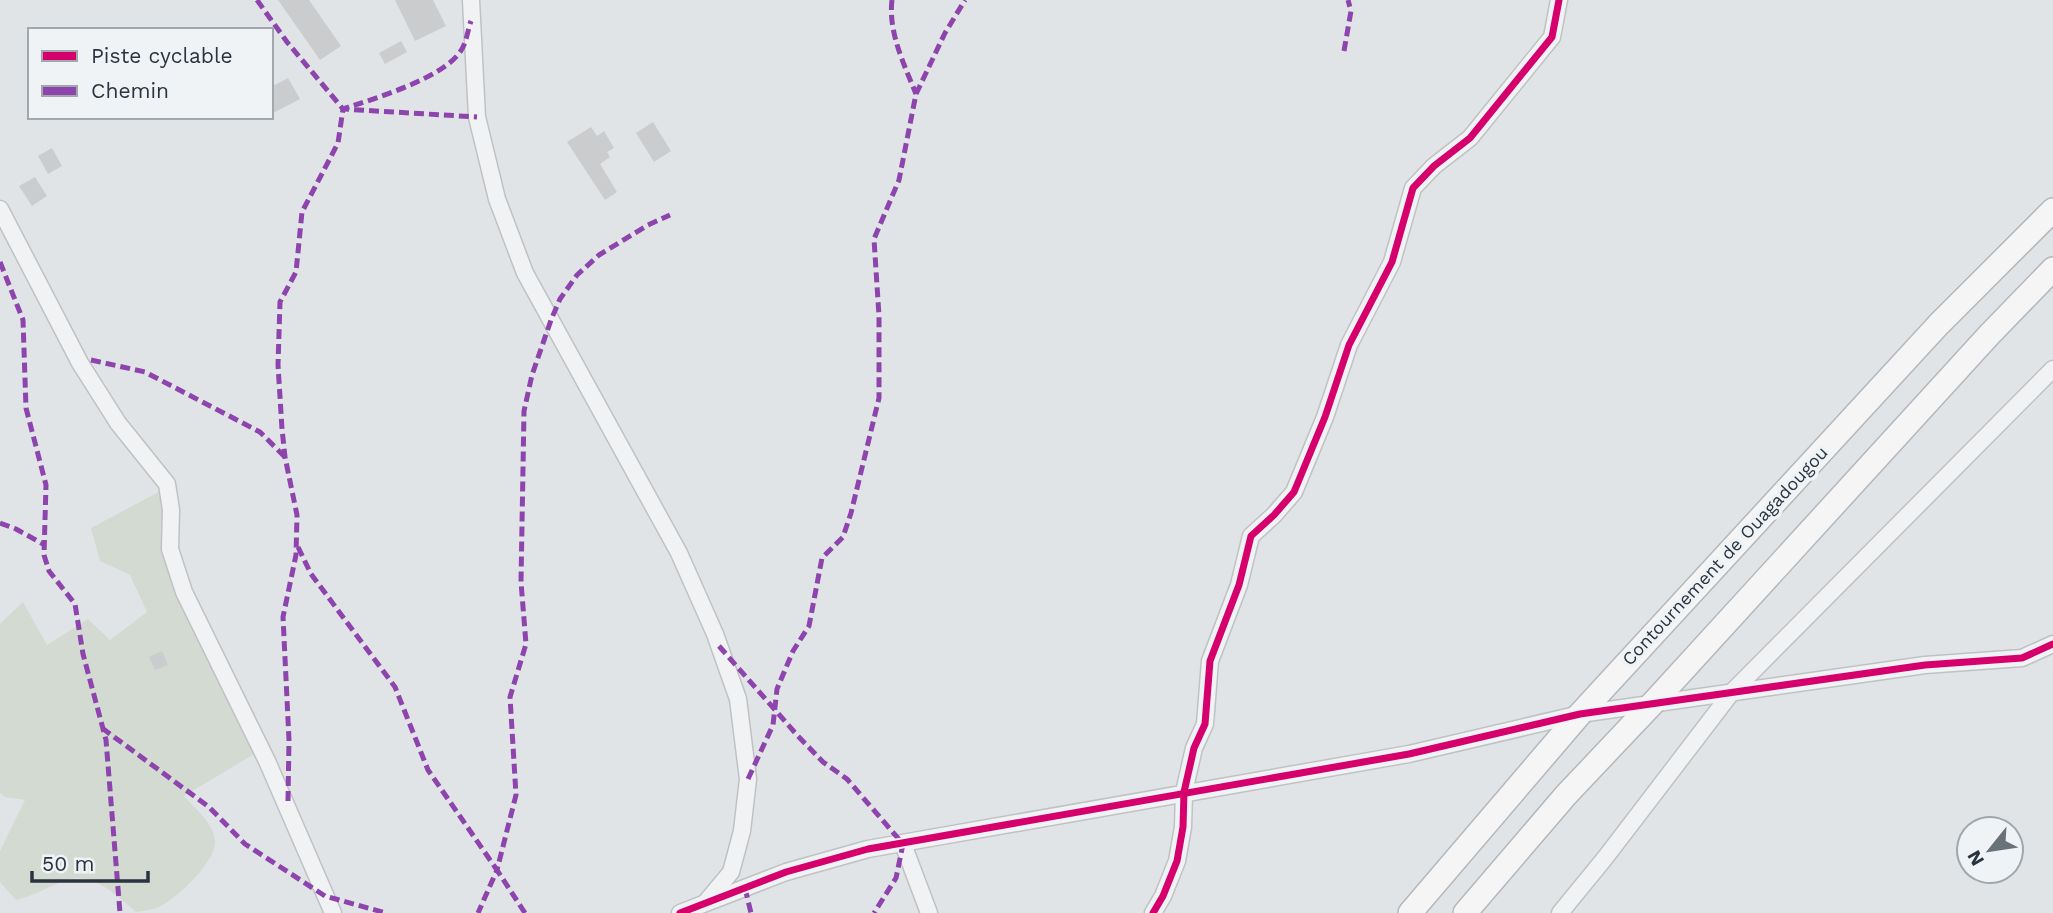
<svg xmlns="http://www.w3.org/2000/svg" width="2053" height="913" font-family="'Work Sans',sans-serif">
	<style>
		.green { fill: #d3dad2 }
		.building { fill: #caccce }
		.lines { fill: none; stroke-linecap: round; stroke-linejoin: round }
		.minor-casing { stroke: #bfc2c4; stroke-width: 19 }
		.highway-casing { stroke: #b4b7bb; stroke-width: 26 }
		.minor { stroke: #f1f2f3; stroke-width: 16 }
		.highway { stroke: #f5f5f6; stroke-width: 23 }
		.quiet { stroke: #8e44ad; stroke-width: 5; stroke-dasharray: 10 5; stroke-linecap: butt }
		.cycleway-casing { stroke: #eff3f6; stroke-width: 11 }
		.cycleway { stroke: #d6006c; stroke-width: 7 }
		.labels { text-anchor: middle; stroke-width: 7; stroke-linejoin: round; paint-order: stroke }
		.street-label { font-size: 18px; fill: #29343f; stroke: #eff3f6 }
	</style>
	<rect width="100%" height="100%" fill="#e1e4e6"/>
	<path class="green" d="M 166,488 L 170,540 L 188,590 L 266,747 L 184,796 C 195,809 213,822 215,840 C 218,860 175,901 157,908 C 151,910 142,911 136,912 C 116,895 92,870 63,881 C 47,888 33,896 16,900 L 0,882 L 0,851 L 25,800 L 5,797 L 0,793 L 0,624 L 23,602 L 47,645 L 88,619 L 110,640 L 147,612 L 130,575 L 100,561 L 91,528 Z"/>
	<g class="building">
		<path d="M 278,0 L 309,0 L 341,46 L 320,60 Z"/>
		<path d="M 395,0 L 433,0 L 446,26 L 415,41 Z"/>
		<path d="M 401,41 L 407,52 L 385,64 L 379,53 Z"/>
		<path d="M 288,78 L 300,99 L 271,114 L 271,87 Z"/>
		<path d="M 653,122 L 671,151 L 654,162 L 636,133 Z"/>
		<path d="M 591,127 L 597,136 L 604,131 L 614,148 L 607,152 L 610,157 L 600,164 L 617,192 L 605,200 L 567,142 Z"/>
		<path d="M 52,148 L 62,166 L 48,174 L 38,156 Z"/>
		<path d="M 35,177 L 47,196 L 32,206 L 19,186 Z"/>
		<path d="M 162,651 L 168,665 L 155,670 L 149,657 Z"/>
	</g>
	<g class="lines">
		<defs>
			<g id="minor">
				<path d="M 471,0 L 477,117 L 497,199 L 525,273 L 679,553 L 715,634 L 738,699 L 748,779 L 742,831 L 731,872 L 706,902"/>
				<path d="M 0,209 L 80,363 L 118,423 L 167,484 L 171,510 L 170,549 L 184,592 L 267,761 L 333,913"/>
				<path d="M 903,844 L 929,913"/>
				<path d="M 680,913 L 786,872 L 868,849 L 1409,754 L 1580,714 L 1925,665 L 2022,658 L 2053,644"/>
				<path d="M 1153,913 L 1163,896 L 1177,861 L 1183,827 L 1184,792 L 1194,748 L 1205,724 L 1210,661 L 1239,585 L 1251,536 L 1274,515 L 1294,492 L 1325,417 L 1349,345 L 1392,262 L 1413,188 L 1434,166 L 1470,138 L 1552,37 L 1559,0"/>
				<path d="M 1560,913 L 1605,858 L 1732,692 L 2053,369"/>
			</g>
			<g id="highway">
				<path d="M 1410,913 L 1580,714 L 1939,324 L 2053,210"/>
				<path d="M 1465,913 L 1566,795 L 1653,703 L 1989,335 L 2053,269"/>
			</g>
		</defs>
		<use href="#minor" class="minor-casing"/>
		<use href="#highway" class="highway-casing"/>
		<use href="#minor" class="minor"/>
		<use href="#highway" class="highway"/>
		<g class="quiet">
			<path d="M 257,0 L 287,42 L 343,109 L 477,117"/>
			<path d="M 892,0 C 888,32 904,64 916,94"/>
			<path d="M 1344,51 L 1351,11 L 1348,0"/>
			<path d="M 0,262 L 23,320 L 26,408 L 46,485 L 44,555 L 49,571 L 75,604 L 83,654 L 106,740 L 120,913"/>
			<path d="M 91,360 L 145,372 L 260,432 L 285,457"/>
			<path d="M 0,523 L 16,529 L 45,545"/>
			<path d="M 298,547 L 311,574 L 395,687 L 428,770 L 497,870 L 478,913"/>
			<path d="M 719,646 L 797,735 L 823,762 L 847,779 L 903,844 L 896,878 L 874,913"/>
			<path d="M 102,728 L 209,807 L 245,844 L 325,896 L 386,913"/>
			<path d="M 748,779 L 773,725 L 777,689 L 793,651 L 809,626 L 822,558 L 843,537 L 851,513 L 879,398 L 879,316 L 874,239 L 899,180 L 916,94 L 945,33 L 965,0"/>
			<path d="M 288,801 L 289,740 L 283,617 L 296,555 L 297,515 L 285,457 L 282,429 L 278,365 L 280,302 L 296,272 L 302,212 L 338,143 L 343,109 C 373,99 449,77 463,47 C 467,39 468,29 471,21"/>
			<path d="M 745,888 L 751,913"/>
			<path d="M 525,913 L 497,870 L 516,795 L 510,697 L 526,644 L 521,582 L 524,411 L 532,375 L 551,320 L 560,299 L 577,275 L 599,255 L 648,225 L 670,215"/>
		</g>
		<defs>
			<g id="cycleway">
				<path d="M 680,913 L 786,872 L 868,849 L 1409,754 L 1580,714 L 1925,665 L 2022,658 L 2053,644"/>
				<path d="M 1153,913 L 1163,896 L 1177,861 L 1183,827 L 1184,792 L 1194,748 L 1205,724 L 1210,661 L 1239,585 L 1251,536 L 1274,515 L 1294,492 L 1325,417 L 1349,345 L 1392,262 L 1413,188 L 1434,166 L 1470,138 L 1552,37 L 1559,0"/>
			</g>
		</defs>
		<use href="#cycleway" class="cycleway-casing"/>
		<use href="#cycleway" class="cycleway"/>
	</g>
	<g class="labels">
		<g class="street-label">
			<text transform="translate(1725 556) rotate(-47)" y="6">Contournement de Ouagadougou</text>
		</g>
	</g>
	<rect x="28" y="28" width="245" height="91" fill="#eff3f6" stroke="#a0a7ad" stroke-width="2"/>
	<rect x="42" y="51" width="35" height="10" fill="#d6006c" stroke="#a0a7ad" stroke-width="2"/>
	<text x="91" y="63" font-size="21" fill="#29343f">Piste cyclable</text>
	<rect x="42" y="86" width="35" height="10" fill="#8e44ad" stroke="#a0a7ad" stroke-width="2"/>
	<text x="91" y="98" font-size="21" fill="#29343f">Chemin</text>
	<g transform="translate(1990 850) rotate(240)"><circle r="33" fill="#eff3f6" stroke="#a0a7ad" stroke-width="2"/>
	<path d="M0-5L12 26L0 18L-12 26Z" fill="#697279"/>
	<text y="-10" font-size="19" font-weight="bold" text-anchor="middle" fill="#29343f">N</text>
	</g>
	<path d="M32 871v10h116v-10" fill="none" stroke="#29343f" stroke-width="3.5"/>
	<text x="42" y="871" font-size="21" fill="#29343f" stroke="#eff3f6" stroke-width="5" paint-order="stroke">50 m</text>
</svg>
